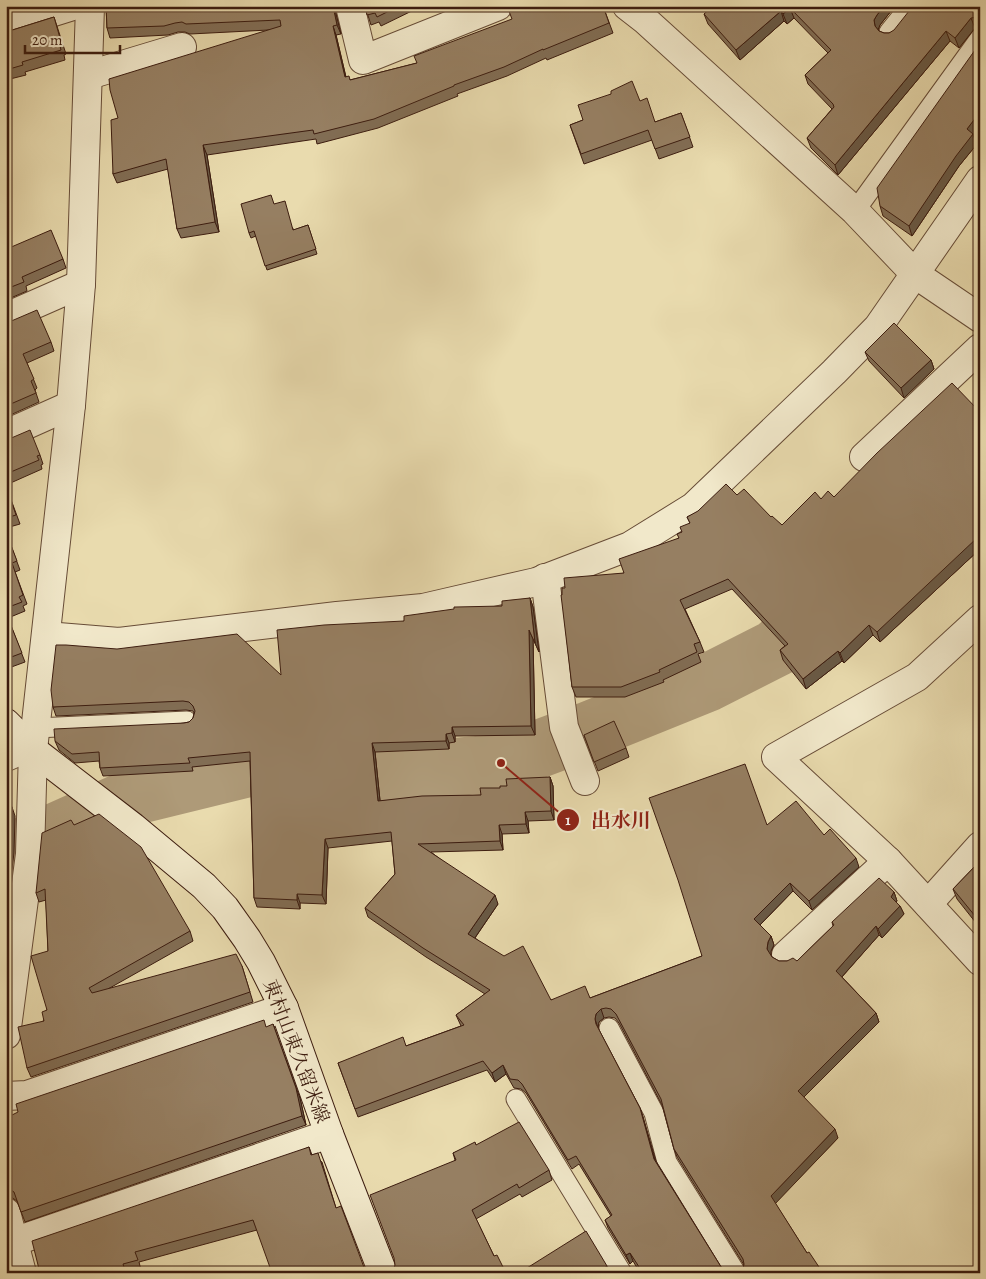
<svg xmlns="http://www.w3.org/2000/svg" width="986" height="1279" font-family="Alegreya,'Noto Serif JP',serif">
	<style>
		.lines { fill: none; stroke-linecap: round; stroke-linejoin: round }
		.river { stroke: #ae9a78; stroke-width: 58 }
		.lane-casing { stroke: #674c37; stroke-width: 21 }
		.street-casing { stroke: #674c37; stroke-width: 30 }
		.secondary-casing { stroke: #3c1c0f; stroke-width: 30 }
		.lane { stroke: #f1e8ca; stroke-width: 19 }
		.street { stroke: #f1e8ca; stroke-width: 28 }
		.secondary { stroke: #f1e8ca; stroke-width: 28 }
		.wall { fill: #816d54; stroke: #3c1c0f }
		.shaded-wall { fill: #695945; stroke: #3c1c0f }
		.building { fill: #967f62; stroke: #3c1c0f }
		.labels { text-anchor: middle; stroke-width: 4; stroke-linejoin: round; paint-order: stroke }
		.street-label { font-size: 19px; fill: #3c1c0f; stroke: #f1e8ca }
		.leader { fill: none; stroke: #8f2418; stroke-width: 2 }
		.callout-dot { fill: #8f2418; stroke: #f1e8ca; stroke-width: 2 }
		.mark-label { font-size: 15px; text-anchor: middle; font-weight: bold; fill: #fff }
		.callout-label { font-size: 20px; text-anchor: middle; font-weight: bold; fill: #8f2418; stroke: #f1e8ca; stroke-width: 4; stroke-linejoin: round; paint-order: stroke }
	</style>
	<rect width="100%" height="100%" fill="#e9dbae"/>
	<filter id="stains"><feTurbulence type="fractalNoise" baseFrequency=".004" numOctaves="4"/><feColorMatrix values="0 0 0 0 .2 0 0 0 0 .09 0 0 0 0 .02 0 0 0 .5 -.17"/></filter>
	<radialGradient id="worn" r=".72"><stop offset=".6" stop-color="#630" stop-opacity="0"/><stop offset="1" stop-color="#630" stop-opacity=".3"/></radialGradient>
	<g class="lines">
		<path class="river" d="M 6,854 L 138,795 L 261,765 L 386,773 L 501,763 L 590,730 L 709,682 L 776,648 L 840,588"/>
		<defs>
			<g id="lane">
				<path d="M 889,32 L 910,6"/>
				<path d="M 855,211 L 980,38"/>
				<path d="M 36,728 L 187,721"/>
				<path d="M 6,762 L 33,750"/>
				<path d="M 609,1028 L 654,1113 L 667,1162 L 736,1273"/>
				<path d="M 516,1099 L 622,1273"/>
			</g>
			<g id="street">
				<path d="M 350,6 L 363,60 L 498,6"/>
				<path d="M 627,6 L 645,20 L 855,211 L 915,274 L 980,318"/>
				<path d="M 6,27 L 73,6"/>
				<path d="M 89,75 L 182,47"/>
				<path d="M 6,317 L 81,284"/>
				<path d="M 6,434 L 71,405"/>
				<path d="M 864,457 L 980,348"/>
				<path d="M 545,578 L 564,727 L 585,781"/>
				<path d="M 980,619 L 917,677 L 776,757 L 888,861 L 980,961"/>
				<path d="M 46,636 L 119,642 L 337,616 L 423,608 L 536,582 L 630,546 L 693,507 L 834,372 L 878,327 L 980,180"/>
				<path d="M 928,904 L 980,846"/>
				<path d="M 786,955 L 888,861"/>
				<path d="M 6,1035 L 30,854 L 33,750 L 71,405 L 81,284 L 90,6"/>
				<path d="M 6,1096 L 27,1095 L 284,1008"/>
				<path d="M 6,1212 L 22,1273"/>
				<path d="M 13,1242 L 329,1134"/>
			</g>
			<path id="secondary" d="M 6,723 L 33,750 L 133,827 L 204,886 L 225,908 L 247,939 L 261,962 L 284,1008 L 329,1134 L 383,1273"/>
		</defs>
		<use href="#lane" class="lane-casing"/>
		<use href="#street" class="street-casing"/>
		<use href="#secondary" class="secondary-casing"/>
		<use href="#lane" class="lane"/>
		<use href="#street" class="street"/>
		<use href="#secondary" class="secondary"/>
	</g>
	<g class="wall">
		<path d="M 106,6 L 334,6 L 341,34 L 336,35 L 346,77 L 350,80 L 417,63 L 603,6 L 613,33 L 547,60 L 546,58 L 507,76 L 457,94 L 458,96 L 378,128 L 317,144 L 316,139 L 207,155 L 219,232 L 181,238 L 177,229 L 168,169 L 117,183 L 113,174 L 118,118 L 269,30 L 190,34 L 185,32 L 178,32 L 168,35 L 110,38 L 107,28 Z"/>
		<path d="M 365,6 L 422,6 L 381,26 L 379,22 L 371,25 Z"/>
		<path d="M 713,6 L 895,6 L 880,25 L 878,30 L 879,31 L 884,33 L 889,33 L 980,6 L 980,27 L 975,28 L 959,48 L 950,41 L 838,175 L 811,148 L 807,138 L 832,109 L 808,84 L 805,75 L 828,53 L 794,18 L 787,24 L 784,21 L 740,60 L 708,24 L 704,14 Z"/>
		<path d="M 54,17 L 66,54 L 64,55 L 65,60 L 25,72 L 26,75 L 6,80 L 6,32 Z"/>
		<path d="M 611,94 L 640,101 L 655,122 L 681,113 L 693,147 L 659,159 L 652,140 L 584,164 L 570,125 L 583,120 Z"/>
		<path d="M 973,135 L 977,144 L 959,166 L 912,236 L 883,216 L 880,206 Z"/>
		<path d="M 274,204 L 294,230 L 308,225 L 317,254 L 267,270 L 256,236 L 251,238 L 249,233 Z"/>
		<path d="M 6,251 L 63,259 L 66,268 L 26,286 L 27,291 L 6,300 Z"/>
		<path d="M 6,323 L 51,342 L 54,351 L 27,363 L 37,388 L 35,390 L 39,402 L 6,417 Z"/>
		<path d="M 865,352 L 931,360 L 934,369 L 904,398 L 869,361 Z"/>
		<path d="M 980,412 L 980,549 L 880,642 L 873,635 L 844,663 L 842,661 L 806,689 L 783,660 L 780,650 L 785,646 L 732,589 L 685,609 L 700,642 L 704,652 L 698,654 L 701,662 L 663,680 L 664,682 L 625,697 L 576,697 L 572,687 L 562,595 L 565,588 L 624,573 L 679,538 L 682,532 L 690,523 L 687,517 L 737,495 L 782,525 L 821,499 L 834,497 Z"/>
		<path d="M 6,440 L 40,455 L 43,464 L 41,465 L 42,469 L 6,485 Z"/>
		<path d="M 6,486 L 20,524 L 6,528 Z"/>
		<path d="M 6,532 L 20,570 L 15,572 L 27,604 L 23,606 L 25,611 L 8,618 L 25,662 L 6,669 Z"/>
		<path d="M 530,598 L 533,607 L 539,652 L 533,639 L 535,735 L 455,736 L 455,742 L 449,743 L 449,749 L 375,752 L 380,801 L 481,795 L 507,786 L 550,777 L 553,786 L 554,820 L 528,821 L 529,833 L 502,834 L 503,850 L 431,852 L 498,904 L 475,938 L 551,1000 L 590,998 L 702,956 L 767,825 L 824,835 L 859,867 L 812,910 L 793,891 L 760,925 L 771,936 L 774,945 L 771,951 L 771,955 L 772,957 L 779,961 L 797,961 L 833,926 L 832,922 L 894,892 L 897,901 L 896,902 L 900,906 L 904,914 L 882,938 L 879,935 L 842,977 L 876,1013 L 879,1022 L 804,1097 L 838,1138 L 775,1203 L 807,1253 L 823,1273 L 743,1269 L 744,1265 L 677,1157 L 674,1149 L 662,1105 L 619,1023 L 615,1018 L 609,1017 L 604,1018 L 599,1022 L 598,1028 L 640,1108 L 643,1117 L 656,1161 L 723,1270 L 726,1273 L 640,1273 L 633,1261 L 630,1264 L 608,1228 L 605,1220 L 611,1216 L 579,1164 L 572,1169 L 526,1093 L 521,1089 L 514,1088 L 506,1074 L 495,1082 L 487,1070 L 358,1117 L 338,1063 L 406,1046 L 461,1026 L 456,1015 L 485,994 L 426,957 L 368,917 L 365,908 L 395,874 L 392,841 L 328,848 L 326,904 L 300,903 L 300,909 L 257,907 L 254,898 L 250,761 L 192,767 L 193,771 L 103,776 L 100,768 L 99,761 L 75,763 L 59,750 L 55,741 L 184,723 L 189,722 L 193,718 L 194,713 L 193,711 L 186,710 L 56,716 L 53,707 L 281,675 L 404,621 L 502,606 Z"/>
		<path d="M 584,735 L 626,748 L 629,757 L 598,771 Z"/>
		<path d="M 74,825 L 190,931 L 193,941 L 108,989 L 242,966 L 253,1002 L 31,1077 L 27,1068 L 47,1010 L 48,951 L 46,900 L 39,902 L 36,893 Z"/>
		<path d="M 980,861 L 980,928 L 957,899 L 953,889 Z"/>
		<path d="M 266,1027 L 300,1098 L 306,1125 L 25,1222 L 17,1201 L 11,1197 L 6,1197 L 6,1118 Z"/>
		<path d="M 476,1145 L 549,1170 L 552,1180 L 522,1197 L 520,1194 L 476,1219 L 494,1256 L 392,1273 L 455,1160 L 453,1153 Z"/>
		<path d="M 309,1147 L 312,1155 L 322,1162 L 336,1208 L 365,1270 L 257,1230 L 139,1262 L 141,1270 L 131,1273 L 40,1273 Z"/>
	</g>
	<g class="shaded-wall">
		<path d="M 333,6 L 334,6 L 341,34 L 337,25 Z"/>
		<path d="M 884,6 L 895,6 L 880,25 L 878,30 L 875,26 L 874,20 L 877,15 Z"/>
		<path d="M 790,8 L 794,18 L 787,24 L 783,14 Z"/>
		<path d="M 781,11 L 784,21 L 740,60 L 736,50 Z"/>
		<path d="M 971,18 L 975,28 L 959,48 L 955,38 Z"/>
		<path d="M 333,26 L 336,35 L 348,86 L 345,77 Z"/>
		<path d="M 946,31 L 950,41 L 838,175 L 835,165 Z"/>
		<path d="M 980,112 L 980,126 L 973,135 L 977,144 L 959,166 L 912,236 L 909,226 L 967,129 Z"/>
		<path d="M 203,145 L 207,155 L 219,232 L 215,222 Z"/>
		<path d="M 931,360 L 934,369 L 904,398 L 901,388 Z"/>
		<path d="M 980,529 L 980,549 L 880,642 L 877,632 Z"/>
		<path d="M 530,598 L 533,607 L 539,652 L 535,643 Z"/>
		<path d="M 869,625 L 873,635 L 844,663 L 840,653 Z"/>
		<path d="M 529,630 L 533,639 L 535,735 L 531,726 Z"/>
		<path d="M 838,651 L 842,661 L 806,689 L 803,679 Z"/>
		<path d="M 452,727 L 455,736 L 455,742 L 452,733 Z"/>
		<path d="M 446,734 L 449,743 L 449,749 L 446,741 Z"/>
		<path d="M 372,743 L 375,752 L 381,810 L 378,801 Z"/>
		<path d="M 550,777 L 553,786 L 554,820 L 551,811 Z"/>
		<path d="M 12,807 L 15,816 L 14,853 L 6,914 L 6,880 Z"/>
		<path d="M 525,812 L 528,821 L 529,833 L 526,824 Z"/>
		<path d="M 499,825 L 502,834 L 503,850 L 500,841 Z"/>
		<path d="M 325,839 L 328,848 L 326,904 L 322,895 Z"/>
		<path d="M 856,858 L 859,867 L 812,910 L 809,901 Z"/>
		<path d="M 790,883 L 793,891 L 757,928 L 754,919 Z"/>
		<path d="M 894,892 L 897,901 L 894,905 L 891,897 Z"/>
		<path d="M 297,894 L 300,903 L 300,909 L 297,900 Z"/>
		<path d="M 495,895 L 498,904 L 472,942 L 468,934 Z"/>
		<path d="M 900,906 L 904,914 L 882,938 L 878,929 Z"/>
		<path d="M 876,926 L 879,935 L 839,980 L 836,971 Z"/>
		<path d="M 771,936 L 774,945 L 771,951 L 771,958 L 767,949 L 768,942 Z"/>
		<path d="M 601,1009 L 604,1018 L 599,1022 L 598,1028 L 595,1019 L 596,1014 Z"/>
		<path d="M 876,1013 L 879,1022 L 801,1100 L 798,1091 Z"/>
		<path d="M 273,1024 L 300,1098 L 306,1125 L 302,1116 Z"/>
		<path d="M 503,1065 L 506,1074 L 495,1082 L 492,1073 Z"/>
		<path d="M 640,1108 L 643,1117 L 657,1168 L 654,1159 Z"/>
		<path d="M 835,1129 L 838,1138 L 774,1205 L 771,1196 Z"/>
		<path d="M 630,1253 L 633,1261 L 630,1264 L 626,1255 Z"/>
		<path d="M 607,1266 L 609,1273 L 597,1273 Z"/>
	</g>
	<g class="building">
		<path d="M 106,6 L 333,6 L 337,25 L 333,26 L 345,77 L 349,76 L 350,80 L 417,63 L 414,56 L 512,19 L 507,6 L 603,6 L 609,23 L 543,50 L 543,49 L 504,67 L 454,85 L 454,86 L 374,119 L 314,134 L 313,130 L 203,145 L 215,222 L 177,229 L 166,159 L 113,174 L 111,120 L 118,118 L 110,90 L 109,79 L 281,26 L 280,20 L 186,24 L 182,22 L 175,23 L 164,26 L 107,28 Z"/>
		<path d="M 365,6 L 399,6 L 377,17 L 375,13 L 367,15 Z"/>
		<path d="M 713,6 L 884,6 L 877,15 L 874,20 L 875,26 L 879,31 L 884,33 L 889,33 L 894,30 L 913,6 L 980,6 L 980,18 L 978,17 L 971,18 L 955,38 L 946,31 L 835,165 L 807,138 L 834,107 L 833,104 L 805,75 L 831,50 L 790,8 L 783,14 L 781,11 L 736,50 L 704,14 Z"/>
		<path d="M 54,17 L 62,45 L 60,46 L 61,50 L 22,62 L 23,65 L 6,70 L 6,32 Z"/>
		<path d="M 980,43 L 980,112 L 967,129 L 973,134 L 956,156 L 909,226 L 880,206 L 877,188 Z"/>
		<path d="M 632,81 L 640,101 L 647,98 L 655,122 L 681,113 L 690,137 L 655,149 L 648,130 L 581,154 L 570,125 L 583,120 L 578,105 L 611,94 L 611,91 Z"/>
		<path d="M 271,195 L 274,204 L 285,201 L 293,230 L 308,225 L 316,249 L 265,266 L 254,231 L 249,233 L 241,204 Z"/>
		<path d="M 51,230 L 63,259 L 22,277 L 24,282 L 6,289 L 6,251 L 9,250 L 9,248 Z"/>
		<path d="M 37,310 L 51,342 L 23,354 L 34,379 L 31,381 L 36,393 L 6,406 L 6,323 L 9,322 Z"/>
		<path d="M 894,323 L 931,360 L 901,388 L 865,352 Z"/>
		<path d="M 952,383 L 980,412 L 980,529 L 975,533 L 978,537 L 877,632 L 869,625 L 840,653 L 838,651 L 803,679 L 780,650 L 788,644 L 728,579 L 680,600 L 700,642 L 694,644 L 697,652 L 659,670 L 660,672 L 621,687 L 572,687 L 561,595 L 562,595 L 562,588 L 565,588 L 564,578 L 624,573 L 619,559 L 679,538 L 677,534 L 682,532 L 680,527 L 690,523 L 687,517 L 698,511 L 726,484 L 737,495 L 744,489 L 771,517 L 772,516 L 782,525 L 815,492 L 821,499 L 828,491 L 834,497 L 877,453 Z"/>
		<path d="M 30,430 L 40,455 L 37,456 L 39,460 L 6,474 L 6,440 L 9,439 Z"/>
		<path d="M 6,486 L 16,515 L 6,518 Z"/>
		<path d="M 6,532 L 17,561 L 12,563 L 23,595 L 19,597 L 22,602 L 6,608 Z"/>
		<path d="M 530,598 L 535,643 L 529,630 L 531,726 L 452,727 L 452,733 L 446,734 L 446,741 L 372,743 L 378,801 L 422,796 L 481,795 L 480,788 L 500,788 L 500,786 L 507,786 L 506,779 L 550,777 L 551,811 L 525,812 L 526,824 L 499,825 L 500,841 L 418,844 L 495,895 L 468,934 L 504,956 L 523,946 L 551,1000 L 585,986 L 590,998 L 702,956 L 678,880 L 649,798 L 745,764 L 767,825 L 796,801 L 824,835 L 830,829 L 856,858 L 809,901 L 790,883 L 754,919 L 771,936 L 768,942 L 767,949 L 772,957 L 779,961 L 787,961 L 793,958 L 797,961 L 834,925 L 832,922 L 879,878 L 894,892 L 891,897 L 900,906 L 878,929 L 876,926 L 836,971 L 876,1013 L 798,1091 L 835,1129 L 771,1196 L 807,1253 L 809,1252 L 823,1273 L 739,1273 L 743,1269 L 744,1264 L 743,1259 L 674,1149 L 661,1099 L 616,1014 L 611,1009 L 606,1008 L 601,1009 L 596,1014 L 595,1019 L 596,1024 L 640,1108 L 654,1159 L 723,1270 L 726,1273 L 643,1273 L 630,1253 L 626,1255 L 605,1220 L 612,1215 L 576,1156 L 568,1160 L 522,1084 L 518,1080 L 510,1079 L 503,1065 L 492,1073 L 483,1061 L 355,1109 L 338,1063 L 403,1037 L 406,1046 L 464,1025 L 456,1015 L 490,990 L 423,948 L 365,908 L 395,874 L 391,832 L 325,839 L 322,895 L 297,894 L 297,900 L 254,898 L 250,752 L 188,758 L 190,763 L 100,768 L 99,752 L 72,754 L 55,741 L 54,729 L 184,723 L 189,722 L 193,718 L 195,711 L 193,706 L 189,702 L 183,701 L 53,707 L 51,690 L 56,645 L 66,645 L 117,649 L 237,634 L 281,675 L 277,630 L 324,625 L 404,621 L 404,616 L 454,609 L 454,607 L 456,607 L 502,606 L 502,601 Z"/>
		<path d="M 6,613 L 22,653 L 6,659 Z"/>
		<path d="M 614,721 L 626,748 L 594,762 L 584,735 Z"/>
		<path d="M 6,798 L 8,802 L 9,801 L 12,807 L 11,844 L 6,880 Z"/>
		<path d="M 99,814 L 141,847 L 190,931 L 89,988 L 92,993 L 236,954 L 242,966 L 250,992 L 27,1068 L 18,1027 L 44,1021 L 42,1012 L 47,1010 L 31,956 L 48,951 L 45,889 L 36,893 L 42,833 L 71,820 L 74,825 Z"/>
		<path d="M 980,861 L 980,922 L 953,889 Z"/>
		<path d="M 264,1020 L 266,1027 L 273,1024 L 296,1088 L 302,1116 L 21,1212 L 14,1192 L 6,1187 L 6,1118 L 18,1112 L 16,1104 Z"/>
		<path d="M 519,1122 L 549,1170 L 519,1188 L 517,1184 L 472,1210 L 494,1256 L 497,1255 L 506,1273 L 392,1273 L 395,1265 L 394,1258 L 370,1195 L 456,1160 L 453,1153 L 475,1142 L 476,1145 Z"/>
		<path d="M 309,1147 L 311,1155 L 318,1153 L 336,1208 L 341,1206 L 365,1270 L 368,1273 L 272,1273 L 253,1220 L 135,1252 L 138,1260 L 123,1264 L 126,1273 L 40,1273 L 32,1241 Z"/>
		<path d="M 586,1231 L 607,1266 L 597,1273 L 519,1273 Z"/>
	</g>
	<g class="labels">
		<g class="street-label">
			<text transform="translate(297 1051) rotate(69)" y="7">東村山東久留米線</text>
		</g>
	</g>
	<path class="leader" d="M501 763L568 820"/>
	<g class="callout-dot">
		<circle cx="501" cy="763" r="5"/>
		<circle cx="568" cy="820" r="12"/>
	</g>
	<g class="mark-label">
		<text x="568" y="825">1</text>
	</g>
	<g class="callout-label">
		<text x="621" y="827">出水川</text>
	</g>
	<rect width="986" height="1279" fill="none" stroke="#e9dbae" stroke-width="25"/>
	<rect x="8" y="8" width="971" height="1264" fill="none" stroke="#3c1c0f" stroke-width="2.5"/>
	<rect x="12" y="12" width="961" height="1254" fill="none" stroke="#3c1c0f"/>
	<path d="M25 45v8h95v-8" fill="none" stroke="#3c1c0f" stroke-width="2.5"/>
	<text x="32" y="45" font-size="15" fill="#3c1c0f" stroke="#f1e8ca" stroke-width="4" paint-order="stroke">20 m</text>
	<rect width="100%" height="100%" filter="url(#stains)"/>
	<rect width="100%" height="100%" fill="url(#worn)"/>
</svg>
